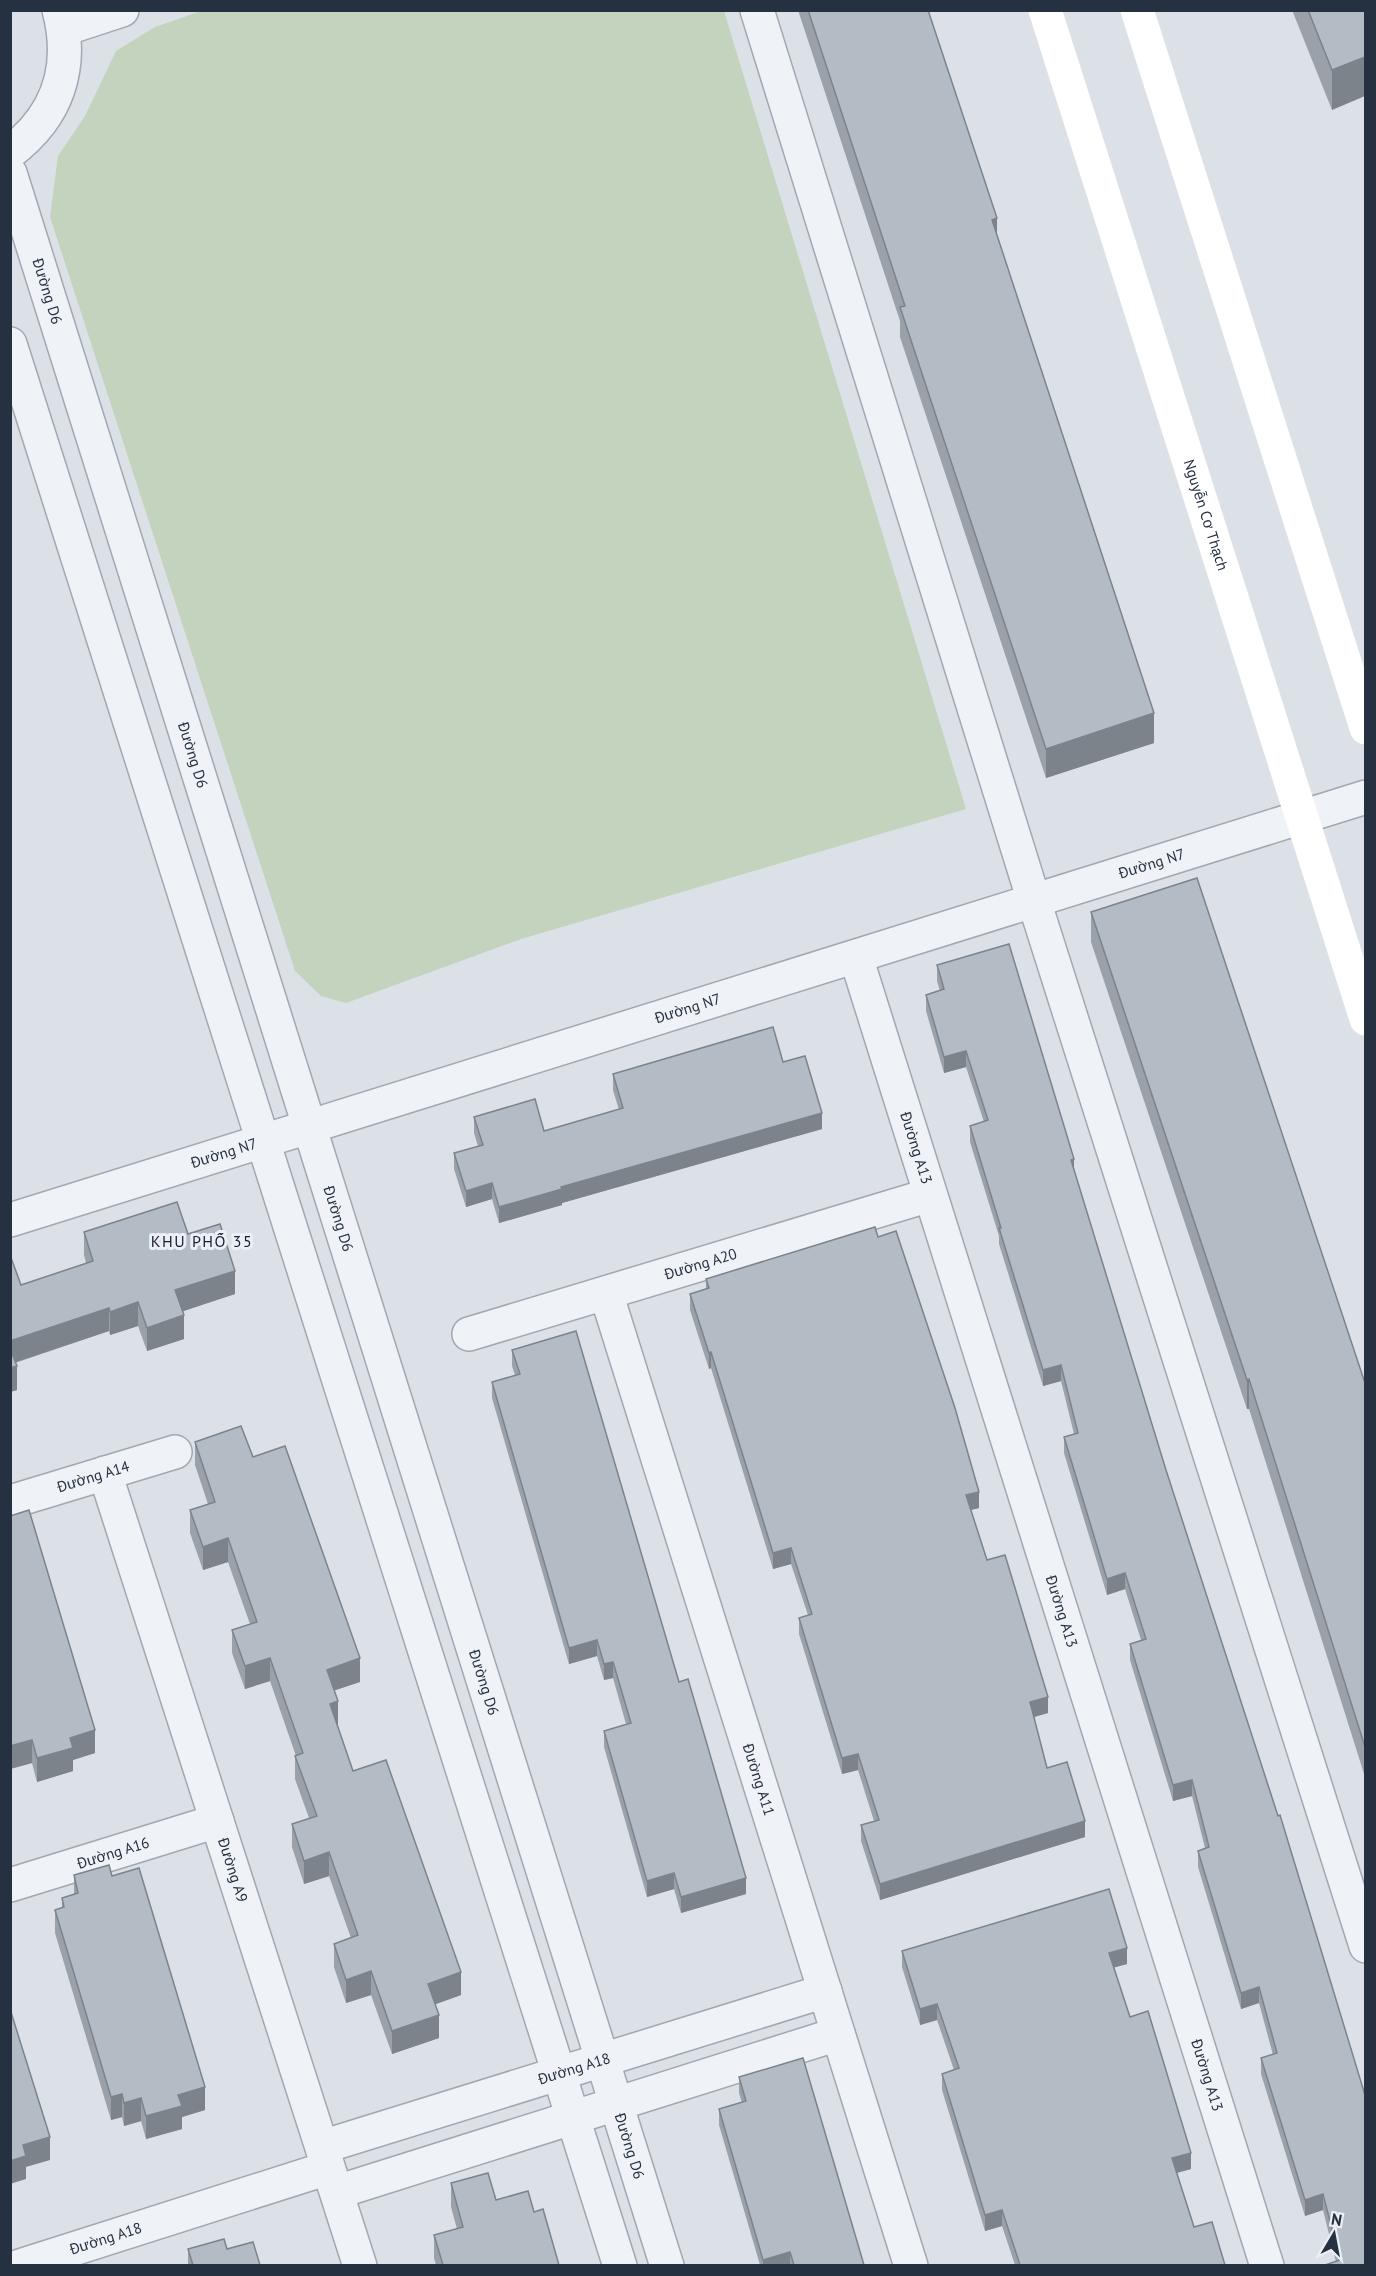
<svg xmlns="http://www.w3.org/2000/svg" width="1376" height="2276" font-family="'PT Sans',sans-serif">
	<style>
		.green { fill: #c3d3bd }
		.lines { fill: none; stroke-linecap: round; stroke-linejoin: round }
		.street-casing { stroke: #a1a8b2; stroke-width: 36 }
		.street { stroke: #eff2f6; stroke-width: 33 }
		.secondary { stroke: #fff; stroke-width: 33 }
		.wall { fill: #9aa1a9 }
		.shaded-wall { fill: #7d838a }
		.building { fill: #b3bbc5; stroke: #7d838a; stroke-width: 1.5 }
		.labels { text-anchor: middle; stroke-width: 6; stroke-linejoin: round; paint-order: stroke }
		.street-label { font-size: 15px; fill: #253040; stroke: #ecf0f6 }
		.neighbourhood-label { font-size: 16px; letter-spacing: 1.5px; fill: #172130; stroke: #ecf0f6 }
	</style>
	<rect width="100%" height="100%" fill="#dce1e8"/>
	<path class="green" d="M 204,10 L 724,11 L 966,809 L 521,939 L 346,1003 L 321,996 L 295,971 L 50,217 L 58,156 L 85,116 L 116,51 L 155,27 Z"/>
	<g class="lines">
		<defs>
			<g id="street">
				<path d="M 757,10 L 1034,901 L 1366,1946"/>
				<path d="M 64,29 L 122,10"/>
				<path d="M 10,152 C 58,116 74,67 59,10"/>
				<path id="s1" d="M 10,173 L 667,2266"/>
				<path d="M 10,344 L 620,2266"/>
				<path id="s2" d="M 856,957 L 1267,2266"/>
				<path id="s3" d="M 10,1220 L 1366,797"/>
				<path id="s4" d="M 606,1293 L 911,2266"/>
				<path id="s5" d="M 469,1334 L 930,1195"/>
				<path id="s6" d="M 105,1473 L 360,2266"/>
				<path id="s7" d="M 10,1502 L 175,1452"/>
				<path id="s8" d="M 10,1885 L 217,1821"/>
				<path id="s9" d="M 322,2147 L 825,1991"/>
				<path d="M 337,2192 L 838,2034"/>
				<path id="s10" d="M 20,2266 L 328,2168"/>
			</g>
		</defs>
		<use href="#street" class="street-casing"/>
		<use href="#street" class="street"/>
		<g class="secondary">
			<path id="s11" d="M 1045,10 L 1366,1019"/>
			<path d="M 1137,10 L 1366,728"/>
		</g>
	</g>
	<g class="wall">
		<path d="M 798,10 L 928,10 L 997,236 L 1154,743 L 1046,778 L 900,337 L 900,321 Z"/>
		<path d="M 1292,10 L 1365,10 L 1332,110 Z"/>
		<path d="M 1091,912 L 1365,1383 L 1365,1777 L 1249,1409 L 1247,1409 L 1091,942 Z"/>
		<path d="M 937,965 L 1074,1171 L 1365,2265 L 1336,2262 L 1323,2210 L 1305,2216 L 1261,2074 L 1261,2058 L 1273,2055 L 1259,2003 L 1241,2009 L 1198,1867 L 1198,1851 L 1205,1848 L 1192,1796 L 1173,1801 L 1130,1660 L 1130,1644 L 1141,1640 L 1125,1589 L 1107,1595 L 1064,1453 L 1064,1437 L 1074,1434 L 1061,1381 L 1043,1386 L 999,1244 L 999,1236 L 970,1142 L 970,1126 L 984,1122 L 966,1067 L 944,1073 L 926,1011 L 926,995 L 940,991 L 937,981 Z"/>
		<path d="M 783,1062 L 822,1129 L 562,1203 L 562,1205 L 499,1223 L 492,1199 L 466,1207 L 454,1169 L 454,1153 L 478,1146 L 474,1133 L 474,1117 L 544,1131 L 619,1110 L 613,1090 L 613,1074 Z"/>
		<path d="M 84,1232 L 188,1234 L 235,1294 L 182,1311 L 184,1339 L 147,1351 L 138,1326 L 110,1335 L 109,1331 L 15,1363 L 17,1390 L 10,1392 L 10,1255 L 21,1285 L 86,1263 L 84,1255 Z"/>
		<path d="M 706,1279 L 979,1508 L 971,1510 L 987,1560 L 1048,1713 L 1034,1717 L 1047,1768 L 1085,1837 L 880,1900 L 861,1841 L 861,1825 L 874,1821 L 858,1770 L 842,1774 L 799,1634 L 799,1618 L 808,1615 L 791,1564 L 773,1569 L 711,1368 L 709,1369 L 690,1310 L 690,1294 L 706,1289 Z"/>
		<path d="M 512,1350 L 679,1682 L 746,1894 L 681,1913 L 674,1889 L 647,1897 L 604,1747 L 604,1731 L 626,1724 L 613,1678 L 604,1680 L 597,1656 L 569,1664 L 492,1398 L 492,1382 L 515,1375 L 512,1366 Z"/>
		<path d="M 195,1442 L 253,1457 L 360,1682 L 334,1690 L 338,1724 L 337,1725 L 353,1771 L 461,1995 L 435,2004 L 439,2038 L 392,2054 L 371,1995 L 346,2003 L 334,1967 L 334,1944 L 351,1938 L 329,1876 L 304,1884 L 292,1847 L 292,1824 L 309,1818 L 295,1779 L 295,1756 L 296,1756 L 270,1681 L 245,1689 L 232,1653 L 232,1630 L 250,1624 L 228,1562 L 203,1570 L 190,1533 L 190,1510 L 208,1504 L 195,1465 Z"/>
		<path d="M 10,1516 L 95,1753 L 73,1760 L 73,1771 L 37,1782 L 32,1763 L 10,1769 Z"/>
		<path d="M 74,1875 L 112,1876 L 205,2110 L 182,2117 L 182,2129 L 146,2139 L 141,2121 L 124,2126 L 122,2117 L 111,2120 L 55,1933 L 55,1910 L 62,1908 L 62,1898 L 74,1895 Z"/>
		<path d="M 902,1951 L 1127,1964 L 1114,1967 L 1130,2017 L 1191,2169 L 1177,2173 L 1194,2227 L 1225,2265 L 1015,2265 L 1002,2226 L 985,2231 L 942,2090 L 942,2074 L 954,2070 L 937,2020 L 920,2025 L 902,1967 Z"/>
		<path d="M 739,2077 L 864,2265 L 760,2265 L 719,2125 L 719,2109 L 742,2103 L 739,2093 Z"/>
		<path d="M 451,2183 L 496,2200 L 534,2212 L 559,2265 L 436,2265 L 434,2258 L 434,2235 L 457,2229 L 451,2207 Z"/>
		<path d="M 188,2249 L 227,2249 L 260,2265 L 188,2265 Z"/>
	</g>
	<g class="shaded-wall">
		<path d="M 1365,57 L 1365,96 L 1332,110 L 1332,70 Z"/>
		<path d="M 997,218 L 997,248 L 992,220 Z"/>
		<path d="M 1154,713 L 1154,743 L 1046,778 L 1046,749 Z"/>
		<path d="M 966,1051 L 966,1067 L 944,1073 L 944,1057 Z"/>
		<path d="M 822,1113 L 822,1129 L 562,1203 L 562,1205 L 499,1223 L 499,1207 L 561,1187 Z"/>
		<path d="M 1074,1159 L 1074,1175 L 1071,1160 Z"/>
		<path d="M 492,1183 L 492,1199 L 466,1207 L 466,1191 Z"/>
		<path d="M 235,1271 L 235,1294 L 175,1314 L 175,1290 Z"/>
		<path d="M 138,1302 L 138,1326 L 110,1335 L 110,1312 Z"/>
		<path d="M 109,1308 L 109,1331 L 10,1364 L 10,1341 Z"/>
		<path d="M 184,1315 L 184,1339 L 147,1351 L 147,1328 Z"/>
		<path d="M 711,1352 L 711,1368 L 709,1369 L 709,1353 Z"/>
		<path d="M 1061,1365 L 1061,1381 L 1043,1386 L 1043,1370 Z"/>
		<path d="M 17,1366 L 17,1390 L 10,1392 L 10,1368 Z"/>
		<path d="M 1249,1379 L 1249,1409 L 1247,1409 L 1247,1380 Z"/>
		<path d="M 979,1492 L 979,1508 L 966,1511 L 966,1495 Z"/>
		<path d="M 228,1538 L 228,1562 L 203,1570 L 203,1547 Z"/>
		<path d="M 791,1548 L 791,1564 L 773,1569 L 773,1553 Z"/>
		<path d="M 1125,1573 L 1125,1589 L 1107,1595 L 1107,1579 Z"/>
		<path d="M 597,1640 L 597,1656 L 569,1664 L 569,1648 Z"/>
		<path d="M 270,1658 L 270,1681 L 245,1689 L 245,1666 Z"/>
		<path d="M 360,1658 L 360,1682 L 327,1693 L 327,1670 Z"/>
		<path d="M 613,1662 L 613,1678 L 604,1680 L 604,1664 Z"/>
		<path d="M 1048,1697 L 1048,1713 L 1030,1718 L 1030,1702 Z"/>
		<path d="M 338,1701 L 338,1724 L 330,1727 L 330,1704 Z"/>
		<path d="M 95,1730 L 95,1753 L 73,1760 L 73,1771 L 37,1782 L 37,1758 L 70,1738 Z"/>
		<path d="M 32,1740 L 32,1763 L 10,1769 L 10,1746 Z"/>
		<path d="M 858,1754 L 858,1770 L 842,1774 L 842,1758 Z"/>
		<path d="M 1192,1780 L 1192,1796 L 1173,1801 L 1173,1785 Z"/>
		<path d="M 1085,1821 L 1085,1837 L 880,1900 L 880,1884 Z"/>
		<path d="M 329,1852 L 329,1876 L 304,1884 L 304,1861 Z"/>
		<path d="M 674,1873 L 674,1889 L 647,1897 L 647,1881 Z"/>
		<path d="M 746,1878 L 746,1894 L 681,1913 L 681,1897 Z"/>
		<path d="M 1127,1948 L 1127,1964 L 1109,1969 L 1109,1953 Z"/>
		<path d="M 371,1971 L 371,1995 L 346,2003 L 346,1980 Z"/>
		<path d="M 461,1972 L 461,1995 L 428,2007 L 428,1984 Z"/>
		<path d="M 1259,1987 L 1259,2003 L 1241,2009 L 1241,1993 Z"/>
		<path d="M 937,2004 L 937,2020 L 920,2025 L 920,2009 Z"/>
		<path d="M 439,2015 L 439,2038 L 392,2054 L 392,2031 Z"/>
		<path d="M 205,2087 L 205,2110 L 182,2117 L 182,2129 L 146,2139 L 146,2116 L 178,2095 Z"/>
		<path d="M 122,2094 L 122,2117 L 111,2120 L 111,2097 Z"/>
		<path d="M 141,2098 L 141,2121 L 124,2126 L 124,2103 Z"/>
		<path d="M 50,2137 L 50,2160 L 26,2167 L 26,2179 L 10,2184 L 10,2161 L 23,2145 Z"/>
		<path d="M 1191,2153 L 1191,2169 L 1172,2174 L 1172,2158 Z"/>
		<path d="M 1323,2194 L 1323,2210 L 1305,2216 L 1305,2200 Z"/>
		<path d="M 1002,2210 L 1002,2226 L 985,2231 L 985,2215 Z"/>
		<path d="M 790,2252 L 790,2265 L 763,2265 L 763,2260 Z"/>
	</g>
	<g class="building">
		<path d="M 808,10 L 928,10 L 997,218 L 992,220 L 1154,713 L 1046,749 L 900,307 L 905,306 Z"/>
		<path d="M 1308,10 L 1365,10 L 1365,57 L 1332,70 Z"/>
		<path d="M 1197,878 L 1365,1383 L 1365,1747 L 1249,1379 L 1247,1380 L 1091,912 Z"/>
		<path d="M 1009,944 L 1074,1159 L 1071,1160 L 1166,1470 L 1278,1816 L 1280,1815 L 1365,2095 L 1365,2265 L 1325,2265 L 1340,2260 L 1323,2194 L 1305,2200 L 1261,2058 L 1277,2053 L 1259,1987 L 1241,1993 L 1198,1851 L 1209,1847 L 1192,1780 L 1173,1785 L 1130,1644 L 1146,1639 L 1125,1573 L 1107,1579 L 1064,1437 L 1078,1433 L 1061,1365 L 1043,1370 L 999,1228 L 1001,1228 L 970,1126 L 988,1120 L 966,1051 L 944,1057 L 926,995 L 944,989 L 937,965 Z"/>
		<path d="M 773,1027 L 783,1062 L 805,1056 L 822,1113 L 561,1187 L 562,1189 L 499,1207 L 492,1183 L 466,1191 L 454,1153 L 483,1145 L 474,1117 L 535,1099 L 544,1131 L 623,1108 L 613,1074 Z"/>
		<path d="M 177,1202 L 188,1234 L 220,1224 L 235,1271 L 175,1290 L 184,1315 L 147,1328 L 138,1302 L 110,1312 L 109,1308 L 10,1341 L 10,1255 L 21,1285 L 93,1261 L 84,1232 Z"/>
		<path d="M 875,1227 L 878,1237 L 896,1231 L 955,1408 L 979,1492 L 966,1495 L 987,1560 L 1005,1555 L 1048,1697 L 1030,1702 L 1047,1768 L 1067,1762 L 1085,1821 L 880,1884 L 861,1825 L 879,1820 L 858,1754 L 842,1758 L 799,1618 L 812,1614 L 791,1548 L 773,1553 L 711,1352 L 709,1353 L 690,1294 L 709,1288 L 706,1279 Z"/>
		<path d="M 576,1331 L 679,1682 L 688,1679 L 746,1878 L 681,1897 L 674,1873 L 647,1881 L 604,1731 L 631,1723 L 613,1662 L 604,1664 L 597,1640 L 569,1648 L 492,1382 L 520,1374 L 512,1350 Z"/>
		<path d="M 10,1349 L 17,1366 L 10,1368 Z"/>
		<path d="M 241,1426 L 253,1457 L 285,1446 L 360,1658 L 327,1670 L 338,1701 L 330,1704 L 353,1771 L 386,1760 L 461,1972 L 428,1984 L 439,2015 L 392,2031 L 371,1971 L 346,1980 L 334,1944 L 358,1935 L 329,1852 L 304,1861 L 292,1824 L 317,1816 L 295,1756 L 303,1753 L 270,1658 L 245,1666 L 232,1630 L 257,1622 L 228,1538 L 203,1547 L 190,1510 L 215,1502 L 195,1442 Z"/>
		<path d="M 29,1510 L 95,1730 L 70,1738 L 73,1748 L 37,1758 L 32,1740 L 10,1746 L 10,1516 Z"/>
		<path d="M 109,1865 L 112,1876 L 139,1868 L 205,2087 L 178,2095 L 182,2106 L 146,2116 L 141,2098 L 124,2103 L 122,2094 L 111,2097 L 55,1910 L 64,1907 L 62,1898 L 78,1893 L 74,1875 Z"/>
		<path d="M 1109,1889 L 1127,1948 L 1109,1953 L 1130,2017 L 1148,2011 L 1191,2153 L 1172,2158 L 1194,2227 L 1212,2222 L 1225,2265 L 1020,2265 L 1002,2210 L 985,2215 L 942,2074 L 959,2068 L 937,2004 L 920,2009 L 902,1951 Z"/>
		<path d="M 10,2009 L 50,2137 L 23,2145 L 26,2156 L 10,2161 Z"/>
		<path d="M 803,2058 L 864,2265 L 794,2265 L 790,2252 L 763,2260 L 719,2109 L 746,2101 L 739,2077 Z"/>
		<path d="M 488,2173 L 496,2200 L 528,2191 L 534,2212 L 543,2209 L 559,2265 L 443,2265 L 434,2235 L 463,2227 L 451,2183 Z"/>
		<path d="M 224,2239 L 227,2249 L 253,2242 L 260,2265 L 193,2265 L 188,2249 Z"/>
	</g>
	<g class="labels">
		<g class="street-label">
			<text dy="5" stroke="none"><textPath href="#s1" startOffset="124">Đường D6</textPath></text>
			<text dy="5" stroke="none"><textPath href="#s11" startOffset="530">Nguyễn Cơ Thạch</textPath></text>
			<text dy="5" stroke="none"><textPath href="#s1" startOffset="610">Đường D6</textPath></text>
			<text dy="5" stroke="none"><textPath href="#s3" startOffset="1196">Đường N7</textPath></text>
			<text dy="5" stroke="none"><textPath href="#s3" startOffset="710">Đường N7</textPath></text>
			<text dy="5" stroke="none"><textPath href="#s2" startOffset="200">Đường A13</textPath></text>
			<text dy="5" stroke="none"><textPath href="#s3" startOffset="224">Đường N7</textPath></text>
			<text dy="5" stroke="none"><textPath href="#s1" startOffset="1096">Đường D6</textPath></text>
			<text dy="5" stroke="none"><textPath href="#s5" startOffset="242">Đường A20</textPath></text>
			<text dy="5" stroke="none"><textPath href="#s7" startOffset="87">Đường A14</textPath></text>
			<text dy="5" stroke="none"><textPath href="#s2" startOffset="686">Đường A13</textPath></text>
			<text dy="5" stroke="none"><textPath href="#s1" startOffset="1582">Đường D6</textPath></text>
			<text dy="5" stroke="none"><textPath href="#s4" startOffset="510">Đường A11</textPath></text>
			<text dy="5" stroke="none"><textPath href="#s8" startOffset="108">Đường A16</textPath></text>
			<text dy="5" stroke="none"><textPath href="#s6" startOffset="417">Đường A9</textPath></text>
			<text dy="5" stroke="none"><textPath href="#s9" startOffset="264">Đường A18</textPath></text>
			<text dy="5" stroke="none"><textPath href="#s2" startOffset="1172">Đường A13</textPath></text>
			<text dy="5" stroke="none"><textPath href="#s1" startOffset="2068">Đường D6</textPath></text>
			<text dy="5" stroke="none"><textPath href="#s10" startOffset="90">Đường A18</textPath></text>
		</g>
		<g class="neighbourhood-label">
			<text x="202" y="1247">KHU PHỐ 35</text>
		</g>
	</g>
	<rect width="1376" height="2276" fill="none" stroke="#253040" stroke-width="24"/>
	<g transform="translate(1334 2234) rotate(10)" stroke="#ecf0f6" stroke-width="4.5" paint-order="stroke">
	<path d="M0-4.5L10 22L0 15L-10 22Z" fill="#253040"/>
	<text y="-9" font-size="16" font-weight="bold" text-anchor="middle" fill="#253040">N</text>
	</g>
</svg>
